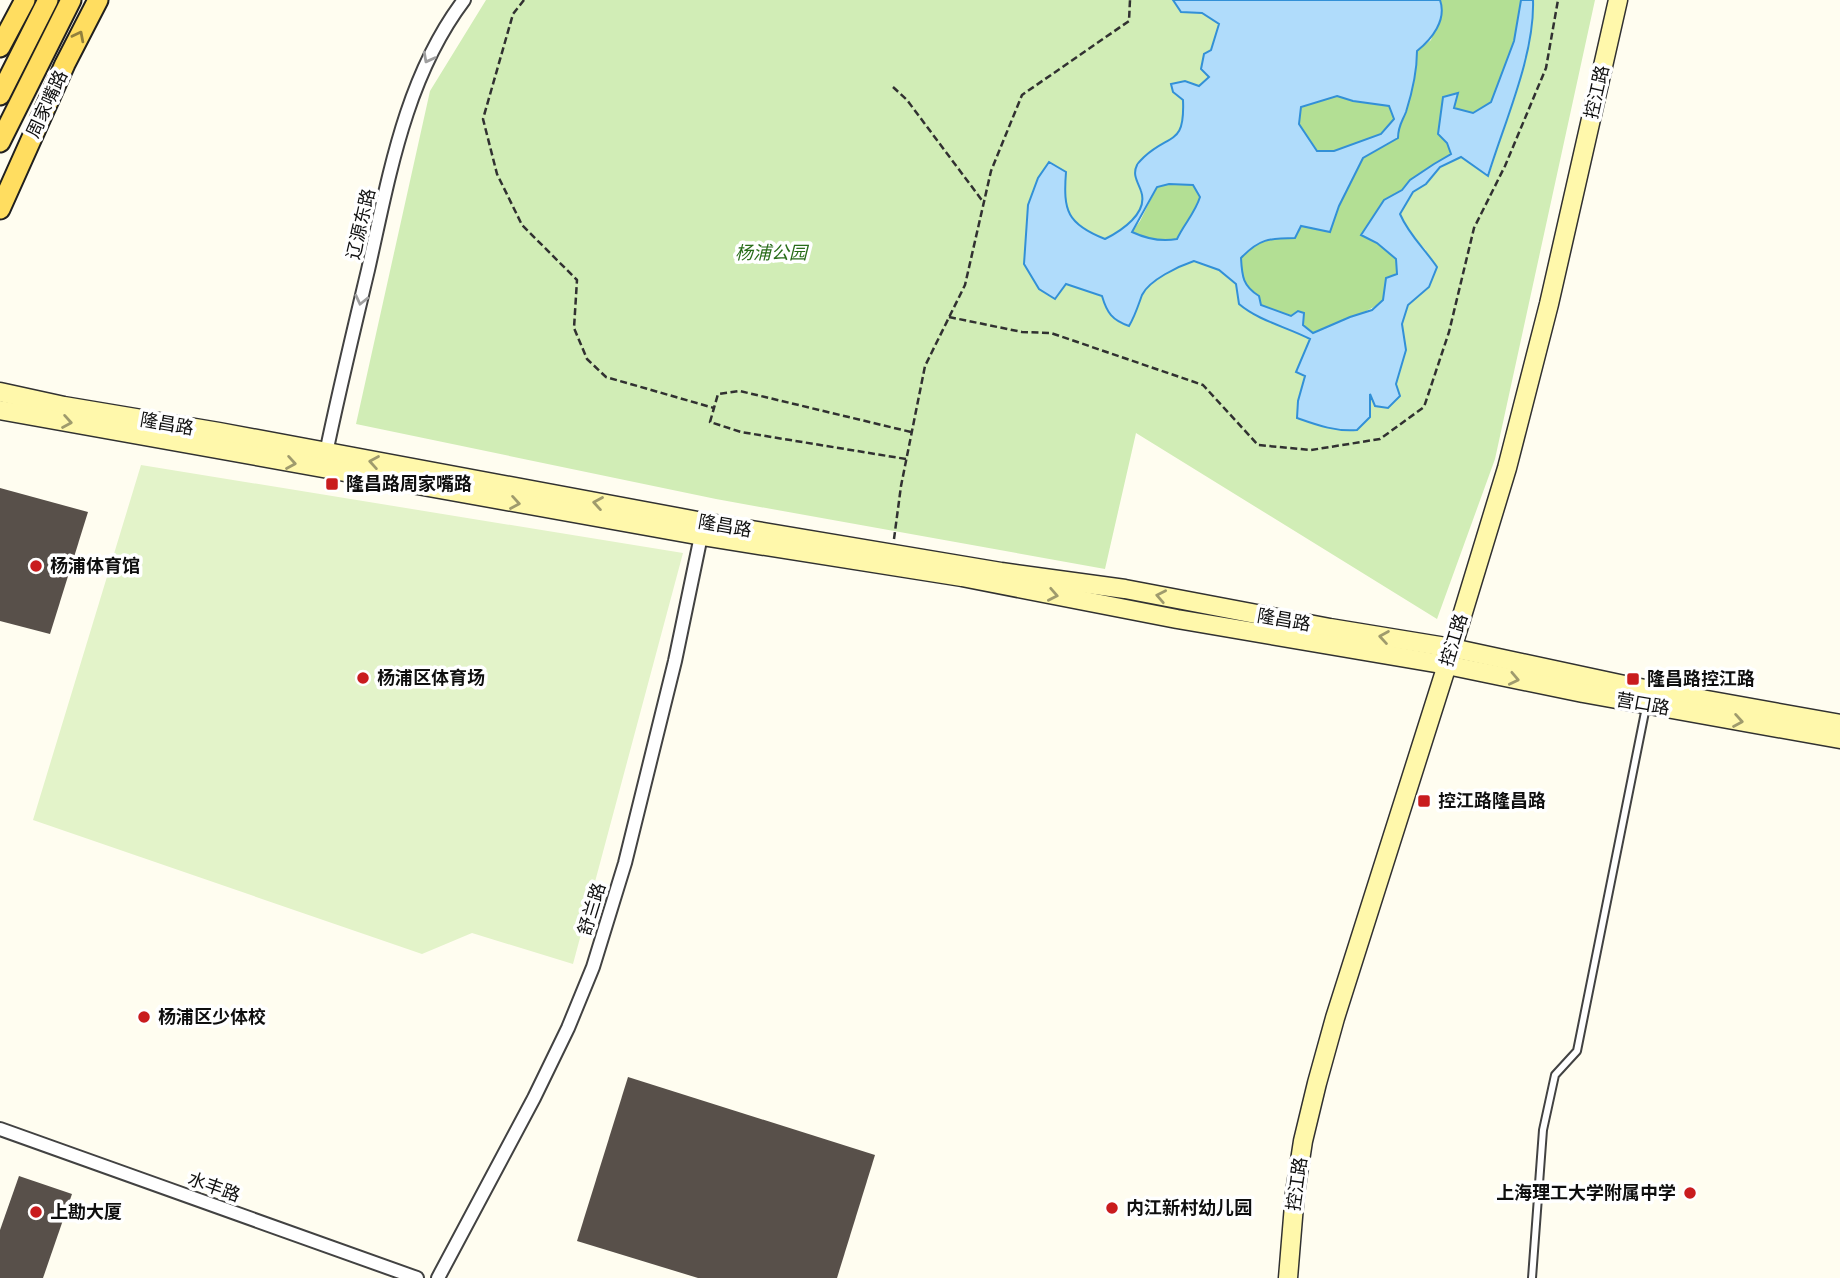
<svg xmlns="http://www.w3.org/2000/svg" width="1840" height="1278" font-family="'Libre Baskerville','Noto Sans SC',serif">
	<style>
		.green { fill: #d1edb6 }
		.forest { fill: #b3df94 }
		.pitch { fill: #e3f3c9 }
		.water { fill: #b0dcfb; stroke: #3290d7; stroke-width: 2; fill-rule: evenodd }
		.building { fill: #58504a }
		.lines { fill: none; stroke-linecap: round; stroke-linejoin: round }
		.service-casing { stroke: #424242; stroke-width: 10 }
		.minor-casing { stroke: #424242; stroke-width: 16 }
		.secondary-casing { stroke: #313131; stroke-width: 21 }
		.primary-casing { stroke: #202020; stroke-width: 23 }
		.path { stroke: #313131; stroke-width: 2.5; stroke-dasharray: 7 3.5; stroke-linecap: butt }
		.service { stroke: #fff; stroke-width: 6 }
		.minor { stroke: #fff; stroke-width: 12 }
		.secondary { stroke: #fff8ab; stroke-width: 18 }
		.primary { stroke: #ffdd60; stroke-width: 19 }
		.oneway { stroke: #93803c }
		.oneway2 { stroke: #9f9f9f }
		.oneway3 { stroke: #9f9b6d }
		.poi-dot { fill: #c91c1e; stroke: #fff; stroke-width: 2.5 }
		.labels { text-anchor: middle; stroke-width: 7; stroke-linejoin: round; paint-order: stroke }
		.street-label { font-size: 18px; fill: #0f0f0f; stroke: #fff }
		.park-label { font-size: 18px; font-style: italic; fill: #286c19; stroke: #fff }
		.poi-label { font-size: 18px; font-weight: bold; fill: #0f0f0f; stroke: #fff; text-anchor: start }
	</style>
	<rect width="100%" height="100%" fill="#fffdf0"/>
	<path class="green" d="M 486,0 L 1173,0 L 1182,12 L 1202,13 L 1219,24 L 1211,51 L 1204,54 L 1201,69 L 1209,77 L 1199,86 L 1185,81 L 1173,92 L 1183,100 L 1184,120 L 1175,139 L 1152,150 L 1135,178 C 1137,182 1142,188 1142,193 C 1146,215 1121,231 1105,239 C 1066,223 1063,213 1066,172 L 1028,205 L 1027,234 L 1065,284 L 1102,296 C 1106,313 1112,320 1128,326 C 1135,316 1140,296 1145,290 C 1157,276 1177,267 1194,261 L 1219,270 L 1236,284 L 1239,304 C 1259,321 1287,327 1310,339 L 1297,371 L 1305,376 L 1298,401 L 1369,392 L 1396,384 L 1406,350 L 1402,324 L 1408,305 L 1429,287 L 1426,250 L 1409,234 L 1400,214 L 1413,192 L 1426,184 L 1440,167 L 1461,157 L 1489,175 C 1505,121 1535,57 1533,0 L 1595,0 L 1495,459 L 1437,619 L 1136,433 L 1105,569 L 716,499 L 356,424 L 430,91 Z"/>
	<g class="forest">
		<path d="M 1440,0 L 1521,0 C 1522,19 1502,86 1491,101 C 1488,106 1478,110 1473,113 L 1454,108 L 1458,94 L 1443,97 L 1447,143 L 1451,154 L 1434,164 L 1410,180 L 1402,190 L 1384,200 L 1361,235 L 1377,243 L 1396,259 L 1397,274 L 1386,278 C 1385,284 1385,294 1383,300 C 1379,308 1325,329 1313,333 L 1291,316 L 1261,305 L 1259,296 C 1243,286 1242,277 1241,258 C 1259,239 1268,238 1295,238 L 1301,226 L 1330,232 L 1339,206 L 1363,158 L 1398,138 C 1398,126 1403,122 1406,112 C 1412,93 1417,70 1417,51 L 1431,40 L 1442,5 Z"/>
		<path d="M 1337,96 L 1353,101 L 1389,106 L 1394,119 L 1381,134 L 1334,151 L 1317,151 L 1299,124 L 1301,107 Z"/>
		<path d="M 1169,184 L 1193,185 L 1200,197 C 1195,213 1184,224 1177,239 C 1160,242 1147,239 1132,232 L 1140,221 L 1157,187 Z"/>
	</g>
	<path class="pitch" d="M 141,465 L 683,553 L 573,964 L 472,933 L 422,954 L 33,820 Z"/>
	<path class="water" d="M 1173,0 L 1440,0 C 1447,20 1432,39 1417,51 C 1417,70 1412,93 1406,112 C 1402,122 1398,126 1398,138 L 1363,158 L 1339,206 L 1330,232 L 1301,226 L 1295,238 C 1269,238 1259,239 1241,258 C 1242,277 1243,286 1259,296 L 1261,305 L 1291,316 L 1298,311 L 1304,313 L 1303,325 L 1313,333 L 1350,317 L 1372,310 L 1383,300 L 1386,278 L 1397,274 L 1396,259 L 1377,243 L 1361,235 L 1384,200 L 1402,190 L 1410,180 L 1434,164 L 1451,154 L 1447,143 L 1438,134 L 1443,97 L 1458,93 L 1454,108 L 1473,113 L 1491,102 L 1514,41 L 1521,0 L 1533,0 C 1535,55 1504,123 1488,176 L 1461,157 L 1440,167 L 1426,184 L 1413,192 L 1400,214 C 1409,235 1424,248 1437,267 L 1429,287 L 1408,305 L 1402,324 L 1406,350 L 1396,384 L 1400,396 L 1388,408 L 1375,406 L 1370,394 L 1370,417 L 1357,430 C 1336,432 1317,425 1297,418 L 1298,401 L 1305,376 L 1296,372 L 1310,339 C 1287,327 1259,321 1239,304 L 1236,284 L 1219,270 L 1194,261 C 1179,266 1149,280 1142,295 C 1138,306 1135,316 1129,326 C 1112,320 1107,313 1102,296 L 1066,284 L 1055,299 L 1039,289 L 1024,264 L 1028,205 L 1038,178 L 1049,162 L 1066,172 C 1063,211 1067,224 1105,239 C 1121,231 1149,213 1141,191 C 1138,182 1132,175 1137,165 C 1137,164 1143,158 1144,157 C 1170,133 1185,146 1183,100 L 1173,92 L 1171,84 L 1185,81 L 1199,86 L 1209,77 L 1201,69 L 1204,54 L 1211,50 L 1219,24 L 1202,13 L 1181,12 ZM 1337,96 L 1353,101 L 1389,106 L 1394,119 L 1381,134 L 1334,151 L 1317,151 L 1299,124 L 1301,107 ZM 1169,184 L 1193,185 L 1200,197 C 1195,213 1184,224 1177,239 C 1161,242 1147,239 1132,232 L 1157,187 Z"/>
	<g class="building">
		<path d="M 0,488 L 88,512 L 50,634 L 0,621 Z"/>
		<path d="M 628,1077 L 875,1155 L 837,1278 L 698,1278 L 577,1241 Z"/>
		<path d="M 19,1176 L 72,1194 L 43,1278 L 0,1278 L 0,1230 Z"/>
	</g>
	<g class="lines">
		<defs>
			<path id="service" d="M 1532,1278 L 1543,1130 L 1555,1075 L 1577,1051 L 1646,707"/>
			<g id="minor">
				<path d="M 325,458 C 338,395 353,333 368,270 C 389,177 405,78 464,0"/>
				<path d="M 0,1129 L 417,1278"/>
				<path d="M 438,1278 L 534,1098 L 568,1028 L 593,967 L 625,863 L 675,661 L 702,531"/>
			</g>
			<g id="secondary">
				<path d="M 0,392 L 64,406 L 219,432 L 703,522 L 1001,572 L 1125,589 L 1330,628 L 1452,648 L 1629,686 L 1840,724"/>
				<path d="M 0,410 L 702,536 L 962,577 L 1177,619 L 1447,665 L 1583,693 L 1840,739"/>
				<path d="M 1288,1278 L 1295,1193 L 1303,1141 L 1317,1083 L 1335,1018 L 1447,665 L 1507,468 L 1549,304 L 1618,0"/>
			</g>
			<g id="primary">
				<path d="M 0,47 L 25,0"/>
				<path d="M 0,95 L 48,0"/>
				<path d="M 0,142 L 71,0"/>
				<path d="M 0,209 L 65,64 L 98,0"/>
			</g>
		</defs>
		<use href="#service" class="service-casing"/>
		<use href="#minor" class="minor-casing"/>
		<use href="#secondary" class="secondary-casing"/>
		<use href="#primary" class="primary-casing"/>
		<g class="path">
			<path d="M 524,0 L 513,14 L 483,119 L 497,174 L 522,225 L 577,280 L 574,328 L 587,359 L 606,377 L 714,408"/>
			<path d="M 893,87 L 907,100 L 984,203"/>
			<path d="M 949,317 L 1022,332 L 1051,333 L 1203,385 L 1258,445 L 1311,450 L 1380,439 L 1424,407 L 1449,332 L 1474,228 L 1505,166 L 1546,68 L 1558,0"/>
			<path d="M 906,459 L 741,432 L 710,422 L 718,394 L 740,391 L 911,432"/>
			<path d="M 894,539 L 901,486 L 925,366 L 965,285 L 991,171 L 1022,95 L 1129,21 L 1130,0"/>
		</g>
		<use href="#service" class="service"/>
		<use href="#minor" class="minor"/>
		<use href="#secondary" class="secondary"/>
		<use href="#primary" class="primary"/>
	</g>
	<defs><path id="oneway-chevron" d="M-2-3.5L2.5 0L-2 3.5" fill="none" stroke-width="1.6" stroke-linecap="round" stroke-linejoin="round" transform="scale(1.75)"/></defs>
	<use class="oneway" href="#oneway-chevron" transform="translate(79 36) rotate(-63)"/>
	<g class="oneway2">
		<use href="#oneway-chevron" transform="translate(428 58) rotate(118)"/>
		<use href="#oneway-chevron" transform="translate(361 300) rotate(103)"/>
	</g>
	<g class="oneway3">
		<use href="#oneway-chevron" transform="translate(67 422) rotate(10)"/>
		<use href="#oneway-chevron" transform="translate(374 462) rotate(-170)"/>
		<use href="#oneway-chevron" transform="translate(291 463) rotate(10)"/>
		<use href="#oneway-chevron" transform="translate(515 503) rotate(10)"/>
		<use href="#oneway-chevron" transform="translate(598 503) rotate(-170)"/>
		<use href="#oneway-chevron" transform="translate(1053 595) rotate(11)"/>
		<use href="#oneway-chevron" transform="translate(1161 596) rotate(-169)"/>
		<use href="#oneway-chevron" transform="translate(1384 637) rotate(-171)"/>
		<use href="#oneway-chevron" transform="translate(1514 679) rotate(12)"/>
		<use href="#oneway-chevron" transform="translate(1738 721) rotate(10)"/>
	</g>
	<g class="poi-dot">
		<rect x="325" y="477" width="14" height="14" rx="3.5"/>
		<circle cx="36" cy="566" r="7"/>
		<circle cx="363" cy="678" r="7"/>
		<rect x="1626" y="672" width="14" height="14" rx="3.5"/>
		<rect x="1417" y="794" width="14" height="14" rx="3.5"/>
		<circle cx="144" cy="1017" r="7"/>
		<circle cx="1690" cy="1193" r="7"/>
		<circle cx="1112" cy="1208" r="7"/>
		<circle cx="36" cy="1212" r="7"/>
	</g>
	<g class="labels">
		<g class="street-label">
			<text transform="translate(1597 92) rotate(-77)" y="6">控江路</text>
			<text transform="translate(47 104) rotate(-65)" y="6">周家嘴路</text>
			<text transform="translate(361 224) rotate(-77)" y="6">辽源东路</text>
			<text transform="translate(167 424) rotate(10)" y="6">隆昌路</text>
			<text transform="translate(725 526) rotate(10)" y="6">隆昌路</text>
			<text transform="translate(1284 620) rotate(10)" y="6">隆昌路</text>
			<text transform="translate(1454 640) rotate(-73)" y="6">控江路</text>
			<text transform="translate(1643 704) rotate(10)" y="6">营口路</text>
			<text transform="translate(592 909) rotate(-73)" y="6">舒兰路</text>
			<text transform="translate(1297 1184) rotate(-82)" y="6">控江路</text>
			<text transform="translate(214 1187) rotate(20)" y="6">水丰路</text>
		</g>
		<g class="park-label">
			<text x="771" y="259">杨浦公园</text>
		</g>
		<g class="poi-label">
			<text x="346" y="490">隆昌路周家嘴路</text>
			<text x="50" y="572">杨浦体育馆</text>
			<text x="377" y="684">杨浦区体育场</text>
			<text x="1647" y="685">隆昌路控江路</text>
			<text x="1438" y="807">控江路隆昌路</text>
			<text x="158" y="1023">杨浦区少体校</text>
			<text x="1676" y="1199" text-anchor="end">上海理工大学附属中学</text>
			<text x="1126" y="1214">内江新村幼儿园</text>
			<text x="50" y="1218">上勘大厦</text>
		</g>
	</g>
</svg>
